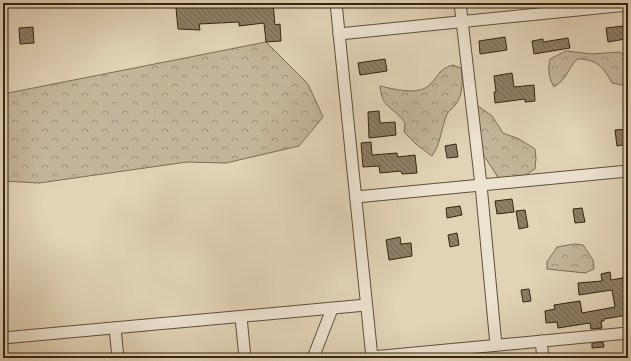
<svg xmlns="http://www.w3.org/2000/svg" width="631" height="361" font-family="'IM FELL Double Pica',serif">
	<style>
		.forest { fill: url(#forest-crowns); stroke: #7c6d54 }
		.building { fill: url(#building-back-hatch); stroke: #34250f }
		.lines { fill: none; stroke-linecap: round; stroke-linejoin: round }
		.minor-casing { stroke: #5f5039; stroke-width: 13 }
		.minor { stroke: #ece2d0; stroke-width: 11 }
	</style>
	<defs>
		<pattern id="forest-crowns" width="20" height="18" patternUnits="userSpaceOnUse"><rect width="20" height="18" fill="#c4b59a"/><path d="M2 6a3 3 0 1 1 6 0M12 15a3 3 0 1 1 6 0" fill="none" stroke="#a0937c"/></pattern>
		<pattern id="building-back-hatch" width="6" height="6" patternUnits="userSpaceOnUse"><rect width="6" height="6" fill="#8e7f66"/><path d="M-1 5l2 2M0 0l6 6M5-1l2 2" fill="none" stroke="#756852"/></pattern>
	</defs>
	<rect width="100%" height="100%" fill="#e1d3b6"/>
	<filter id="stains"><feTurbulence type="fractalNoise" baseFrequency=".005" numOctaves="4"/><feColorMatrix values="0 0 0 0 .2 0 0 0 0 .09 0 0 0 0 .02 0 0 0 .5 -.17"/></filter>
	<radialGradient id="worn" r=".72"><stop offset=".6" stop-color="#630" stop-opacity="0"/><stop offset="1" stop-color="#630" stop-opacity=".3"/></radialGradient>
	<g class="forest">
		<path d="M 266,42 L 308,84 L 323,117 L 299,146 L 226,163 L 187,162 L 39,183 L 3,181 L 3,94 Z"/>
		<path d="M 566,51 L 592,54 L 619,52 L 628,56 L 628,83 L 621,85 L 612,83 C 603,67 597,59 577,59 C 567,70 568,78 554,87 C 548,76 548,71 550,59 Z"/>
		<path d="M 453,65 L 461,68 C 463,79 463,97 455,105 C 453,109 449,110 447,114 C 441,129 441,143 432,156 L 417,145 L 404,132 L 405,123 C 394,106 382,110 380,86 C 394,89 414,95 427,87 C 438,79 437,69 453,65 Z"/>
		<path d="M 478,106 L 492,116 L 503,133 L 519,139 L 535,149 L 536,158 L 535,169 L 527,174 L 520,181 L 501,182 L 479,148 L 472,143 Z"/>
		<path d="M 574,244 L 583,245 L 593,260 L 594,269 L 585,273 L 547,269 L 547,262 L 557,247 Z"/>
	</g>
	<g class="building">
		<path d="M 237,3 L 273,3 L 275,25 L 280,24 L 281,41 L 266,42 L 264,23 L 239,26 L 239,22 L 199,24 L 200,30 L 178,29 L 176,8 L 196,4 L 196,7 L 237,6 Z"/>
		<path d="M 623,26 L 625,39 L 608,42 L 606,28 Z"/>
		<path d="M 33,27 L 34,43 L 20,44 L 19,28 Z"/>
		<path d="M 505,37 L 507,50 L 480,54 L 479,41 Z"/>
		<path d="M 568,38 L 570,48 L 534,54 L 532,41 L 543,39 L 543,42 Z"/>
		<path d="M 385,59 L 387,71 L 360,75 L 358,63 Z"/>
		<path d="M 512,73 L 514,87 L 534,85 L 535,101 L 525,102 L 525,99 L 495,103 L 494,92 L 496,92 L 494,76 Z"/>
		<path d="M 379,111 L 380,123 L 395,122 L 396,135 L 369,138 L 368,112 Z"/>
		<path d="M 628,129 L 628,144 L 617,146 L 615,130 Z"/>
		<path d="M 371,142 L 372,155 L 397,153 L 398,157 L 415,155 L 417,173 L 402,174 L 401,171 L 380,173 L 379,166 L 363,167 L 361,143 Z"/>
		<path d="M 456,144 L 458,157 L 447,158 L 445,146 Z"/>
		<path d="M 512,199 L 514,212 L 497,214 L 495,201 Z"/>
		<path d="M 460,206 L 462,215 L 447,218 L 446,208 Z"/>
		<path d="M 582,208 L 585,222 L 575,223 L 573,209 Z"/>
		<path d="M 525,210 L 528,227 L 519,229 L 516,211 Z"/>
		<path d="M 457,233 L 459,245 L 450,247 L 448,235 Z"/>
		<path d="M 400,237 L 401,244 L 411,243 L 412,256 L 389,260 L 386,240 Z"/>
		<path d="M 610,272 L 611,280 L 628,277 L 628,295 L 625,295 L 628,315 L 604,319 L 604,321 L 601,321 L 602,328 L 591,329 L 590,323 L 558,328 L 557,322 L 546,323 L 545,311 L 555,309 L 554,305 L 580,301 L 582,313 L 615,307 L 612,290 L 579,295 L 578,283 L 602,281 L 601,274 Z"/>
		<path d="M 529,289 L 531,301 L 523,302 L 521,290 Z"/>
		<path d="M 603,342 L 604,347 L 592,348 L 592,343 Z"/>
	</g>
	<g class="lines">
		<defs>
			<g id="minor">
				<path d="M 336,3 L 372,358"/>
				<path d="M 460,3 L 481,185 L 496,345"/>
				<path d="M 339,34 L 628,5"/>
				<path d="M 356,197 L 628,171"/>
				<path d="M 241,317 L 245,358"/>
				<path d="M 115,328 L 118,358"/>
				<path d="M 3,338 L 366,305"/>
				<path d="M 541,341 L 543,358"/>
				<path d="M 372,357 L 628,333"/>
				<path d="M 313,358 L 332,309"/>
			</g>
		</defs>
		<use href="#minor" class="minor-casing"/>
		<use href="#minor" class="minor"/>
	</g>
	<rect width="631" height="361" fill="none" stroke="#e1d3b6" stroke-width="16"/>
	<rect x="4" y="4" width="623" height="353" fill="none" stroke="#34250f" stroke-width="2"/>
	<rect x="8" y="8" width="615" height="345" fill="none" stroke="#34250f"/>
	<rect width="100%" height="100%" filter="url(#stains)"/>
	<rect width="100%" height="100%" fill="url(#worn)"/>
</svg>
